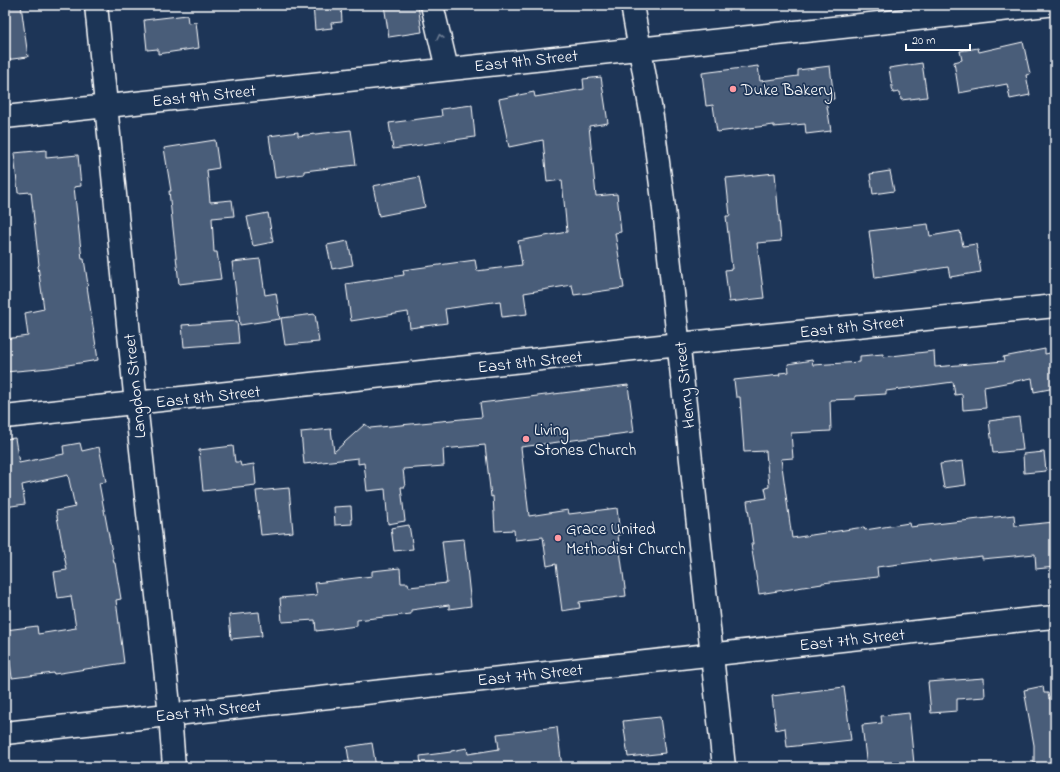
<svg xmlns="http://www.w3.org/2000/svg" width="1060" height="772" font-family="'Indie Flower',sans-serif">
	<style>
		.building { fill: #4a5d79; stroke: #fff }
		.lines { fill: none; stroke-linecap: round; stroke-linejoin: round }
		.minor-casing { stroke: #fff; stroke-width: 25 }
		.tertiary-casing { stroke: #fff; stroke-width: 25 }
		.minor { stroke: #1d3557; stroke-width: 22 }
		.tertiary { stroke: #1d3557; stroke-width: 22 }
		.oneway { stroke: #6c7c92 }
		.poi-dot { fill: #ff9aa2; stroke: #1d3557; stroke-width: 1.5 }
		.labels { text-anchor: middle; stroke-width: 3.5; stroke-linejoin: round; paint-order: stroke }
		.street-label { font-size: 17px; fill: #fff; stroke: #1d3557 }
		.poi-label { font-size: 17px; fill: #fff; stroke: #1d3557; text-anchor: start }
	</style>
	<rect width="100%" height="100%" fill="#1d3557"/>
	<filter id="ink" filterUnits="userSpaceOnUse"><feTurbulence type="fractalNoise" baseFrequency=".025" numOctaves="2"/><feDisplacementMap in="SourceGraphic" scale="8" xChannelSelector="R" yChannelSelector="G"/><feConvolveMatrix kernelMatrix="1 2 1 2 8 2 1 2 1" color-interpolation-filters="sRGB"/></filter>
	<g filter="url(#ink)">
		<g class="building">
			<path d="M 5,5 L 21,5 L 28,57 L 5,60 Z"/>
			<path d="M 313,5 L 341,5 L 342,22 L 331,23 L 332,28 L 315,30 Z"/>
			<path d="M 384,5 L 418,5 L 422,32 L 389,37 Z"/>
			<path d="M 187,15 L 188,23 L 196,22 L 199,48 L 158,54 L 158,49 L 147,50 L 144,20 Z"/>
			<path d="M 1023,42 L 1030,74 L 1026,75 L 1030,95 L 1010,99 L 1007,84 L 959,93 L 954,62 L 962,60 L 960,51 L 978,48 L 979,52 Z"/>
			<path d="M 922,63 L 927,97 L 901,100 L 900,92 L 893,93 L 889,68 Z"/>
			<path d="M 758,66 L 760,81 L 798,76 L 798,70 L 830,66 L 834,99 L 826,100 L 831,131 L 806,134 L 805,124 L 774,127 L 774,125 L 717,132 L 713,105 L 706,106 L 702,73 Z"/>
			<path d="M 601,77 L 608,123 L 589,126 L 596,196 L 617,194 L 621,232 L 615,233 L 624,288 L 574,295 L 572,285 L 524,293 L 527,314 L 502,317 L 500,301 L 445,309 L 447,323 L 410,328 L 408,312 L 351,321 L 346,284 L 404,275 L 403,270 L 475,260 L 477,271 L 522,265 L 518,241 L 567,232 L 562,180 L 547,182 L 543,140 L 509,147 L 499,99 L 534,92 L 535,97 L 584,89 L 583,79 Z"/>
			<path d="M 472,105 L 475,137 L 393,149 L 389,123 L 442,116 L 441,109 Z"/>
			<path d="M 351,130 L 356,165 L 304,171 L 304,174 L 275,178 L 269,136 L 298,132 L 298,136 Z"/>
			<path d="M 215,140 L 219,168 L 207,170 L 210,202 L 232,200 L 234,216 L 212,218 L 214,252 L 217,252 L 221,279 L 179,284 L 169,191 L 171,191 L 164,148 Z"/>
			<path d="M 46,150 L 46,158 L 78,155 L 81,186 L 74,187 L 82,259 L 84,259 L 88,285 L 87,286 L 98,360 L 50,368 L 5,372 L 5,339 L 28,336 L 25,313 L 44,309 L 38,266 L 39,265 L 31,192 L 18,193 L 14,153 Z"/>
			<path d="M 890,171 L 894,191 L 873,194 L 870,174 Z"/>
			<path d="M 775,173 L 781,241 L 757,243 L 764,298 L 729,302 L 725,270 L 732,269 L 726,216 L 730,216 L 726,178 Z"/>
			<path d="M 419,177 L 425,207 L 379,216 L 373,186 Z"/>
			<path d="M 268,213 L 273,242 L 253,246 L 247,217 Z"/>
			<path d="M 928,224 L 930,236 L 960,231 L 963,246 L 976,244 L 981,272 L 950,277 L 948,267 L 875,278 L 869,231 Z"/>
			<path d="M 348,241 L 353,265 L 332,269 L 327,245 Z"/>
			<path d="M 260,259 L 265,295 L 276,293 L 280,319 L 240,325 L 232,262 Z"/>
			<path d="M 315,314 L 319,342 L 285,345 L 281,318 Z"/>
			<path d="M 237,321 L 239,343 L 184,347 L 182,325 Z"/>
			<path d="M 1045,349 L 1045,354 L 1055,352 L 1055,388 L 1034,392 L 1032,378 L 984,387 L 986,408 L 963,410 L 962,394 L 955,395 L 953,382 L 886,391 L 886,394 L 855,396 L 855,399 L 830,400 L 831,431 L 791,433 L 793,458 L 781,459 L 792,538 L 864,527 L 865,530 L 909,523 L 910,527 L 1014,515 L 1015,526 L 1054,522 L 1055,567 L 1036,569 L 1035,554 L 982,559 L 982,556 L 930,562 L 930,560 L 877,567 L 878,577 L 822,583 L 822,584 L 759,594 L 751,544 L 753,544 L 747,501 L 767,498 L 765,488 L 769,487 L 766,451 L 744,452 L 740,397 L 736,397 L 734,380 L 780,375 L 779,373 L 789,372 L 788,364 L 812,360 L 813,365 L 860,362 L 860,356 L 883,354 L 883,357 L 934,351 L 935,367 L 1004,361 L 1003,357 Z"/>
			<path d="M 628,385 L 634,432 L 521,447 L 529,516 L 568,510 L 569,514 L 617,508 L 620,535 L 618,535 L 626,596 L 579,602 L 580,608 L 562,611 L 556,564 L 547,566 L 543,537 L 515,540 L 514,530 L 495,531 L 493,496 L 491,497 L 485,445 L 443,449 L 444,466 L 403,469 L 405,487 L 401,487 L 405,521 L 388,524 L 385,489 L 367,491 L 364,463 L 358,464 L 358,458 L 304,464 L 301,432 L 331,429 L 334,452 L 365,424 L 370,428 L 482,417 L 480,403 Z"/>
			<path d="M 1019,417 L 1023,450 L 993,453 L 989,421 Z"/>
			<path d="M 15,438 L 19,463 L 64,454 L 63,446 L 80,443 L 82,451 L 99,447 L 106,482 L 99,483 L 114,563 L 115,563 L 121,599 L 116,600 L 124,663 L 54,674 L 54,673 L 12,678 L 6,630 L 37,626 L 38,634 L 76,628 L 71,596 L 58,598 L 54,572 L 67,570 L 56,511 L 75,507 L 68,475 L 22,485 L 25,504 L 5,507 L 5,439 Z"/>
			<path d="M 233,446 L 235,462 L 240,462 L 241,466 L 254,464 L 256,485 L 203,491 L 199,450 Z"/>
			<path d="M 1044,452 L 1046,471 L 1024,473 L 1023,454 Z"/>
			<path d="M 963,461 L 966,485 L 944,488 L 940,464 Z"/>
			<path d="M 289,488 L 293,532 L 261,535 L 256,491 Z"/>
			<path d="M 351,506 L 352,524 L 335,525 L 334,507 Z"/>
			<path d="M 409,525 L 413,549 L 394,551 L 391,528 Z"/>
			<path d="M 464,539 L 471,606 L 449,609 L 449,605 L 411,610 L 411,614 L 357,620 L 357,626 L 316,631 L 315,620 L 282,622 L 280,598 L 317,595 L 315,583 L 372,576 L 372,571 L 400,568 L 401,583 L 408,583 L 409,587 L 447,583 L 442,541 Z"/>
			<path d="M 259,612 L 262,636 L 231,639 L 229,615 Z"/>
			<path d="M 984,678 L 985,697 L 957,699 L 957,711 L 931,713 L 928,682 Z"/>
			<path d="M 1043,686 L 1044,693 L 1048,693 L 1049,699 L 1055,698 L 1055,718 L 1052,719 L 1055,736 L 1055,767 L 1034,767 L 1034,745 L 1024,690 Z"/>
			<path d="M 844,687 L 851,740 L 787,747 L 785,728 L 776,730 L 772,696 Z"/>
			<path d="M 909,713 L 914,764 L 890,767 L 867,767 L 862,725 L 882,723 L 881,716 Z"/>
			<path d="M 660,717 L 665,753 L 628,757 L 623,721 Z"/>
			<path d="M 557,727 L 562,767 L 421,767 L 420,756 L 451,752 L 451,751 L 467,748 L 468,754 L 499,749 L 497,734 Z"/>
			<path d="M 372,743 L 376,767 L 350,767 L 347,747 Z"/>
		</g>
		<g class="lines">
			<defs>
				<g id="minor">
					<path d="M 96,5 L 136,404 L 170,714 L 174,767"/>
					<path d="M 432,5 L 447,69"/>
					<path d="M 5,117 L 1047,5"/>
					<path d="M 5,417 L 679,344 L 1055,306"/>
					<path d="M 5,733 L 1032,619 L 1055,617"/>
				</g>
				<path id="tertiary" d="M 632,5 L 652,117 L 663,200 L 724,767"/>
			</defs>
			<use href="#minor" class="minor-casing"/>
			<use href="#tertiary" class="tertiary-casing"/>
			<use href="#minor" class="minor"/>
			<use href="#tertiary" class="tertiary"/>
		</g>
		<defs><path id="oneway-chevron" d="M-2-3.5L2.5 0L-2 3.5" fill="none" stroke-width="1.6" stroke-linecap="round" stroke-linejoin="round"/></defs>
		<use class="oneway" href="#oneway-chevron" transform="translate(440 37) rotate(-103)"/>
	</g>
	<g class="poi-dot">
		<circle cx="733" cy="89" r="4"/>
		<circle cx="526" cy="439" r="4"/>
		<circle cx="558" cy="538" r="4"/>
	</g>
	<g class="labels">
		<g class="street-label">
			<text transform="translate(526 60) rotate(-6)" y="6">East 9th Street</text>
			<text transform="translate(204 95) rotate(-6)" y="6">East 9th Street</text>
			<text transform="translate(852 326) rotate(-6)" y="6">East 8th Street</text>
			<text transform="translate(530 361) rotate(-6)" y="6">East 8th Street</text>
			<text transform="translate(684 385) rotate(-96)" y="6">Henry Street</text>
			<text transform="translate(134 386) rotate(-96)" y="6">Langdon Street</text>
			<text transform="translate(208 396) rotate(-6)" y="6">East 8th Street</text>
			<text transform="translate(852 639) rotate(-6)" y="6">East 7th Street</text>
			<text transform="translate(530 674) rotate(-6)" y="6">East 7th Street</text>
			<text transform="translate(208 710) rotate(-6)" y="6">East 7th Street</text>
		</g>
		<g class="poi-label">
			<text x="741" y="95">Duke Bakery</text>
			<text x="534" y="435">Living<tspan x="534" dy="20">Stones Church</tspan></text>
			<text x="566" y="534">Grace United<tspan x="566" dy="20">Methodist Church</tspan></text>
		</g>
	</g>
	<rect width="1060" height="772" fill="none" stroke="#1d3557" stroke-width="20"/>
	<rect x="10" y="10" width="1040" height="752" fill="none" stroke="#fff" stroke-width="1.5" filter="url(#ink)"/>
	<path d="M906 44v6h64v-6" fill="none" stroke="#ffffff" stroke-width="2"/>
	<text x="912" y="44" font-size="12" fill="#ffffff" stroke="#1d3557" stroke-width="3" paint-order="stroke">20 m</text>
</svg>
